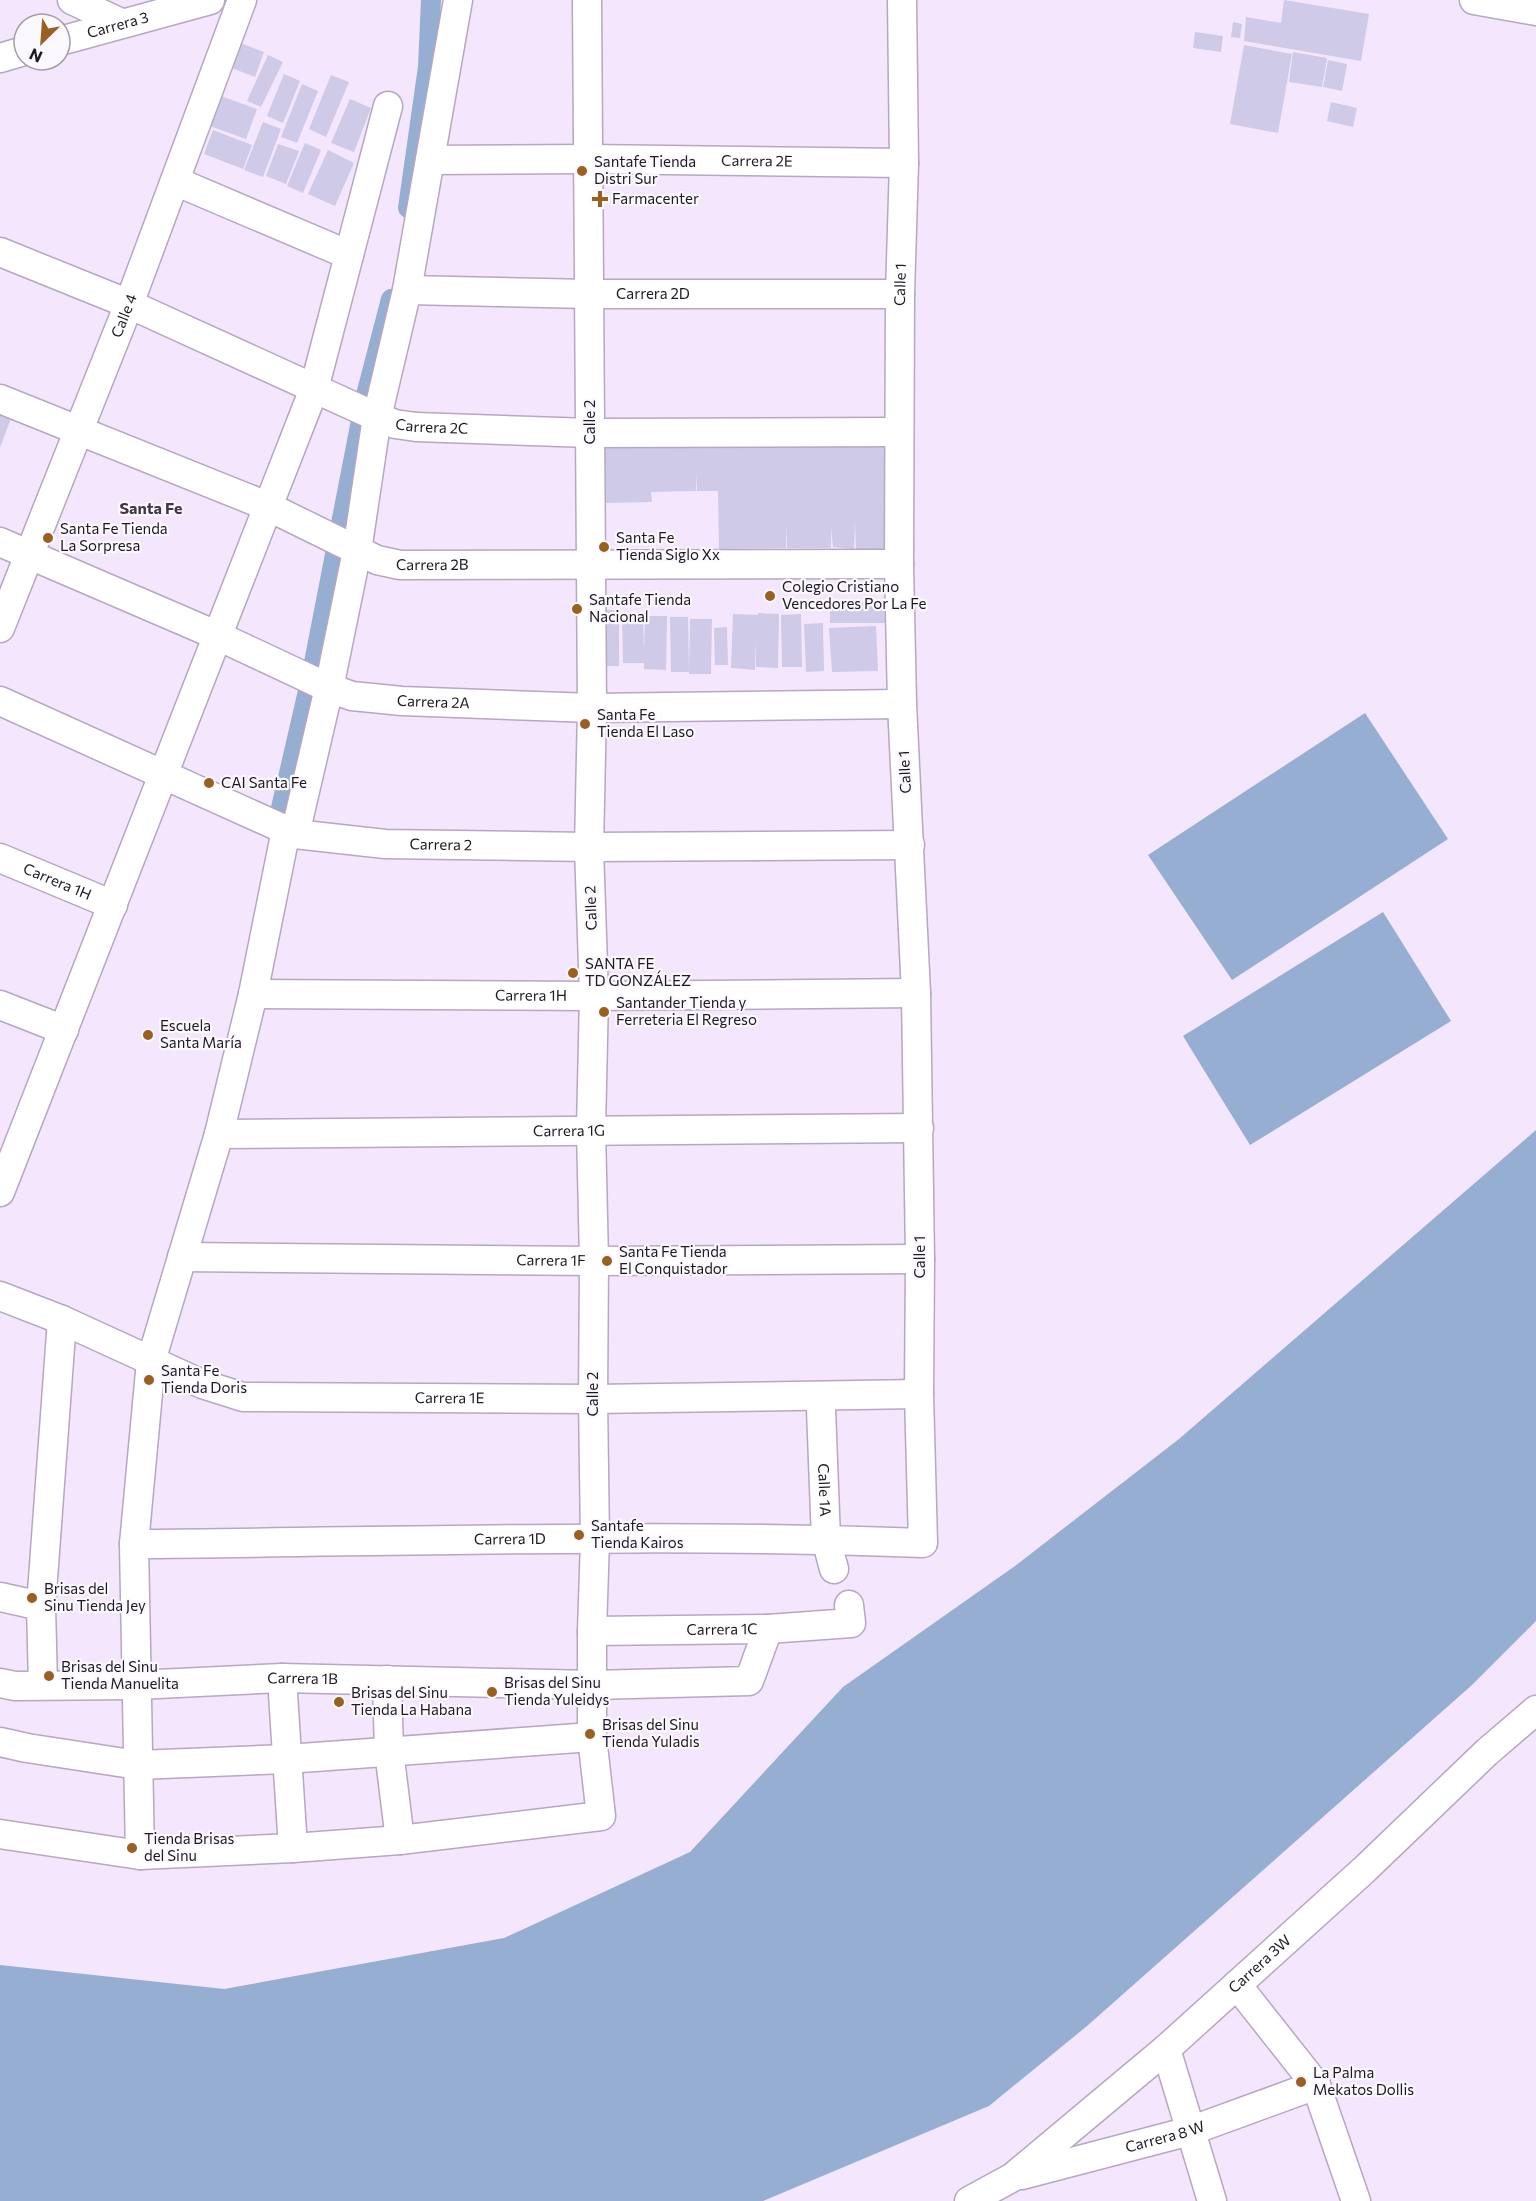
<svg xmlns="http://www.w3.org/2000/svg" width="1536" height="2201" font-family="Commissioner,sans-serif">
	<style>
		.water { fill: #95aed1 }
		.lines { fill: none; stroke-linecap: round; stroke-linejoin: round }
		.canal { stroke: #95aed1; stroke-width: 20 }
		.building { fill: #cecae8 }
		.minor-casing { stroke: #b7a7c1; stroke-width: 31 }
		.minor { stroke: #fff; stroke-width: 28 }
		.poi-dot { fill: #9a601f; stroke: #fbf8fe; stroke-width: 2 }
		.labels { text-anchor: middle; stroke-width: 4.5; stroke-linejoin: round; paint-order: stroke }
		.street-label { font-size: 15px; fill: #1e1822; stroke: #fbf8fe }
		.poi-label { font-size: 15px; fill: #1e1822; stroke: #fbf8fe; text-anchor: start }
		.neighbourhood-label { font-size: 16px; font-weight: bold; fill: #42344a; stroke: #fbf8fe }
	</style>
	<rect width="100%" height="100%" fill="#f4e6fd"/>
	<g class="water">
		<path d="M 1365,713 L 1448,839 L 1232,980 L 1148,855 Z"/>
		<path d="M 1383,912 L 1451,1021 L 1250,1145 L 1183,1036 Z"/>
		<path d="M 1536,1130 L 1536,1621 L 1472,1685 L 1087,2026 L 989,2106 L 763,2201 L 0,2201 L 0,1965 L 224,1989 L 504,1938 L 690,1852 L 843,1687 L 1015,1566 L 1179,1439 Z"/>
	</g>
	<g class="lines">
		<g class="canal">
			<path d="M 408,208 L 428,67 L 431,0"/>
			<path d="M 278,821 L 311,678 L 366,395 L 391,299"/>
		</g>
	</g>
	<g class="building">
		<path d="M 1284,0 L 1369,14 L 1361,61 L 1244,41 L 1246,17 L 1281,23 Z"/>
		<path d="M 1233,22 L 1242,24 L 1240,38 L 1231,37 Z"/>
		<path d="M 1195,32 L 1223,36 L 1221,52 L 1193,48 Z"/>
		<path d="M 238,42 L 264,52 L 255,77 L 229,67 Z"/>
		<path d="M 1244,45 L 1292,54 L 1278,133 L 1230,124 Z"/>
		<path d="M 1293,52 L 1327,58 L 1322,87 L 1289,82 Z"/>
		<path d="M 268,55 L 283,62 L 261,107 L 247,101 Z"/>
		<path d="M 1328,60 L 1347,64 L 1342,91 L 1323,87 Z"/>
		<path d="M 284,74 L 300,81 L 283,123 L 267,116 Z"/>
		<path d="M 331,75 L 349,82 L 326,137 L 309,129 Z"/>
		<path d="M 302,84 L 318,91 L 297,143 L 281,137 Z"/>
		<path d="M 221,96 L 257,109 L 246,139 L 210,126 Z"/>
		<path d="M 350,99 L 371,108 L 354,152 L 331,143 Z"/>
		<path d="M 1331,102 L 1357,108 L 1353,127 L 1327,121 Z"/>
		<path d="M 263,122 L 281,129 L 263,177 L 244,170 Z"/>
		<path d="M 213,130 L 252,145 L 243,169 L 204,154 Z"/>
		<path d="M 305,143 L 321,150 L 303,193 L 287,186 Z"/>
		<path d="M 278,144 L 299,151 L 286,184 L 266,176 Z"/>
		<path d="M 328,150 L 354,163 L 335,206 L 308,194 Z"/>
		<path d="M 0,405 L 14,410 L 0,448 Z"/>
		<path d="M 892,432 L 894,552 L 856,551 L 855,522 L 854,549 L 833,547 L 831,528 L 831,548 L 787,548 L 787,522 L 786,548 L 719,549 L 718,491 L 697,491 L 697,473 L 696,491 L 651,492 L 652,502 L 601,503 L 600,434 Z"/>
		<path d="M 884,602 L 885,623 L 830,623 L 830,603 Z"/>
		<rect x="601" y="610" width="18" height="56"/>
		<path d="M 643,612 L 644,652 L 645,616 L 667,616 L 666,670 L 644,669 L 644,663 L 623,663 L 622,613 Z"/>
		<path d="M 758,613 L 779,614 L 778,668 L 756,667 L 756,639 L 755,670 L 731,668 L 733,614 L 758,615 Z"/>
		<path d="M 801,614 L 802,667 L 782,667 L 781,615 Z"/>
		<path d="M 670,617 L 688,617 L 689,672 L 671,672 Z"/>
		<path d="M 690,619 L 712,619 L 711,674 L 689,674 Z"/>
		<path d="M 823,623 L 824,671 L 806,672 L 804,624 Z"/>
		<path d="M 876,626 L 878,671 L 832,672 L 829,628 Z"/>
		<path d="M 727,627 L 728,665 L 715,665 L 714,628 Z"/>
	</g>
	<g class="lines">
		<defs>
			<g id="minor">
				<path d="M 72,0 L 121,23"/>
				<path d="M 1474,0 L 1536,11"/>
				<path id="s1" d="M 60,41 L 210,0"/>
				<path d="M 0,58 L 24,51"/>
				<path id="s2" d="M 430,160 L 588,159 L 904,163"/>
				<path d="M 175,181 L 349,255"/>
				<path id="s3" d="M 0,252 L 129,304 L 377,417 L 395,424 L 416,427 L 590,433 L 899,432"/>
				<path id="s4" d="M 407,290 L 589,294 L 900,294"/>
				<path id="s5" d="M 0,399 L 267,506 L 377,560 L 400,565 L 899,564"/>
				<path id="s6" d="M 0,542 L 216,635 L 329,688 L 352,696 L 402,701 L 592,708 L 902,704"/>
				<path id="s7" d="M 0,628 L 129,304 L 242,0"/>
				<path id="s8" d="M 0,701 L 295,834 L 385,844 L 589,847 L 910,845"/>
				<path d="M 295,834 L 329,688 L 357,551 L 377,417 L 407,290 L 458,0"/>
				<path id="s9" d="M 0,858 L 113,905"/>
				<path id="s10" d="M 253,994 L 594,996 L 916,993"/>
				<path d="M 0,1005 L 64,1030"/>
				<path id="s11" d="M 219,1134 L 919,1128"/>
				<path d="M 0,1192 L 314,389 L 388,106"/>
				<path id="s12" d="M 182,1257 L 594,1261 L 920,1259"/>
				<path id="s13" d="M 0,1296 L 62,1320 L 202,1384 L 243,1397 L 593,1399 L 919,1394"/>
				<path id="s14" d="M 821,1409 L 826,1539 L 834,1569"/>
				<path id="s15" d="M 134,1544 C 397,1542 661,1533 923,1543 L 919,1394 L 920,1259 L 916,993 L 902,704 L 899,564 L 900,294 L 904,163 L 902,0"/>
				<path d="M 0,1597 L 41,1606"/>
				<path id="s16" d="M 592,1631 L 768,1629 L 851,1623 L 849,1605"/>
				<path d="M 282,1678 L 293,1848"/>
				<path d="M 387,1680 L 389,1751 L 400,1840"/>
				<path id="s17" d="M 0,1683 L 15,1686 L 137,1685 L 282,1678 L 592,1685 L 749,1681 L 768,1629"/>
				<path d="M 43,1685 L 41,1606 L 62,1320"/>
				<path d="M 0,1742 L 27,1748 L 138,1765 L 287,1759 L 592,1737"/>
				<path d="M 0,1834 L 140,1855 L 293,1848 L 400,1840 L 601,1816 L 592,1737 L 592,1631 L 595,1540 L 593,1399 L 594,1261 L 591,1129 L 594,996 L 589,847 L 592,708 L 587,0"/>
				<path d="M 140,1855 L 134,1544 L 151,1361 L 219,1134 L 253,994 L 286,830"/>
				<path d="M 1237,1985 L 1316,2085 L 1356,2201"/>
				<path d="M 1166,2049 L 1212,2201"/>
				<path id="s18" d="M 1022,2175 L 1190,2131 L 1316,2085"/>
				<path id="s19" d="M 969,2201 L 1013,2177 L 1166,2049 L 1365,1869 L 1487,1752 L 1536,1710"/>
			</g>
		</defs>
		<use href="#minor" class="minor-casing"/>
		<use href="#minor" class="minor"/>
	</g>
	<g class="poi-dot">
		<circle cx="582" cy="171" r="6"/>
		<path d="M597 190h6v6h6v6h-6v6h-6v-6h-6v-6h6z"/>
		<circle cx="48" cy="538" r="6"/>
		<circle cx="604" cy="547" r="6"/>
		<circle cx="770" cy="596" r="6"/>
		<circle cx="577" cy="609" r="6"/>
		<circle cx="585" cy="724" r="6"/>
		<circle cx="209" cy="783" r="6"/>
		<circle cx="573" cy="973" r="6"/>
		<circle cx="604" cy="1012" r="6"/>
		<circle cx="148" cy="1035" r="6"/>
		<circle cx="607" cy="1261" r="6"/>
		<circle cx="149" cy="1380" r="6"/>
		<circle cx="579" cy="1535" r="6"/>
		<circle cx="32" cy="1598" r="6"/>
		<circle cx="49" cy="1676" r="6"/>
		<circle cx="492" cy="1692" r="6"/>
		<circle cx="339" cy="1702" r="6"/>
		<circle cx="590" cy="1734" r="6"/>
		<circle cx="132" cy="1848" r="6"/>
		<circle cx="1301" cy="2082" r="6"/>
	</g>
	<g class="labels">
		<g class="street-label">
			<text dy="5" stroke="none"><textPath href="#s1" startOffset="60">Carrera 3</textPath></text>
			<text dy="5" stroke="none"><textPath href="#s2" startOffset="327">Carrera 2E</textPath></text>
			<text dy="5" stroke="none"><textPath href="#s15" startOffset="2048">Calle 1</textPath></text>
			<text dy="5" stroke="none"><textPath href="#s4" startOffset="246">Carrera 2D</textPath></text>
			<text dy="5" stroke="none"><textPath href="#s7" startOffset="336">Calle 4</textPath></text>
			<text transform="translate(590 422) rotate(-90)" y="5">Calle 2</text>
			<text dy="5" stroke="none"><textPath href="#s3" startOffset="468">Carrera 2C</textPath></text>
			<text dy="5" stroke="none"><textPath href="#s5" startOffset="466">Carrera 2B</textPath></text>
			<text dy="5" stroke="none"><textPath href="#s6" startOffset="466">Carrera 2A</textPath></text>
			<text transform="translate(905 772) rotate(-93)" y="5">Calle 1</text>
			<text dy="5" stroke="none"><textPath href="#s8" startOffset="470">Carrera 2</textPath></text>
			<text dy="5" stroke="none"><textPath href="#s9" startOffset="62">Carrera 1H</textPath></text>
			<text transform="translate(591 908) rotate(-92)" y="5">Calle 2</text>
			<text dy="5" stroke="none"><textPath href="#s10" startOffset="278">Carrera 1H</textPath></text>
			<text dy="5" stroke="none"><textPath href="#s11" startOffset="350">Carrera 1G</textPath></text>
			<text transform="translate(920 1257) rotate(-90)" y="5">Calle 1</text>
			<text dy="5" stroke="none"><textPath href="#s12" startOffset="369">Carrera 1F</textPath></text>
			<text transform="translate(593 1394) rotate(-90)" y="5">Calle 2</text>
			<text dy="5" stroke="none"><textPath href="#s13" startOffset="470">Carrera 1E</textPath></text>
			<text dy="5" stroke="none"><textPath href="#s14" startOffset="81">Calle 1A</textPath></text>
			<text dy="5" stroke="none"><textPath href="#s15" startOffset="376">Carrera 1D</textPath></text>
			<text dy="5" stroke="none"><textPath href="#s16" startOffset="130">Carrera 1C</textPath></text>
			<text dy="5" stroke="none"><textPath href="#s17" startOffset="303">Carrera 1B</textPath></text>
			<text dy="5" stroke="none"><textPath href="#s19" startOffset="376">Carrera 3W</textPath></text>
			<text dy="5" stroke="none"><textPath href="#s18" startOffset="148">Carrera 8 W</textPath></text>
		</g>
		<g class="poi-label">
			<text x="594" y="167">Santafe Tienda<tspan x="594" dy="17">Distri Sur</tspan></text>
			<text x="612" y="204">Farmacenter</text>
			<text x="60" y="534">Santa Fe Tienda<tspan x="60" dy="17">La Sorpresa</tspan></text>
			<text x="616" y="543">Santa Fe<tspan x="616" dy="17">Tienda Siglo Xx</tspan></text>
			<text x="782" y="592">Colegio Cristiano<tspan x="782" dy="17">Vencedores Por La Fe</tspan></text>
			<text x="589" y="605">Santafe Tienda<tspan x="589" dy="17">Nacional</tspan></text>
			<text x="597" y="720">Santa Fe<tspan x="597" dy="17">Tienda El Laso</tspan></text>
			<text x="221" y="788">CAI Santa Fe</text>
			<text x="585" y="969">SANTA FE<tspan x="585" dy="17">TD GONZÁLEZ</tspan></text>
			<text x="616" y="1008">Santander Tienda y<tspan x="616" dy="17">Ferreteria El Regreso</tspan></text>
			<text x="160" y="1031">Escuela<tspan x="160" dy="17">Santa María</tspan></text>
			<text x="619" y="1257">Santa Fe Tienda<tspan x="619" dy="17">El Conquistador</tspan></text>
			<text x="161" y="1376">Santa Fe<tspan x="161" dy="17">Tienda Doris</tspan></text>
			<text x="591" y="1531">Santafe<tspan x="591" dy="17">Tienda Kairos</tspan></text>
			<text x="44" y="1594">Brisas del<tspan x="44" dy="17">Sinu Tienda Jey</tspan></text>
			<text x="61" y="1672">Brisas del Sinu<tspan x="61" dy="17">Tienda Manuelita</tspan></text>
			<text x="504" y="1688">Brisas del Sinu<tspan x="504" dy="17">Tienda Yuleidys</tspan></text>
			<text x="351" y="1698">Brisas del Sinu<tspan x="351" dy="17">Tienda La Habana</tspan></text>
			<text x="602" y="1730">Brisas del Sinu<tspan x="602" dy="17">Tienda Yuladis</tspan></text>
			<text x="144" y="1844">Tienda Brisas<tspan x="144" dy="17">del Sinu</tspan></text>
			<text x="1313" y="2078">La Palma<tspan x="1313" dy="17">Mekatos Dollis</tspan></text>
		</g>
		<g class="neighbourhood-label">
			<text x="151" y="514">Santa Fe</text>
		</g>
	</g>
	<g transform="translate(42 42) rotate(205)"><circle r="28" fill="#fbf8fe" stroke="#a39ea6" stroke-width="1.5"/>
	<path d="M0-4.5L10 22L0 15L-10 22Z" fill="#9a601f"/>
	<text y="-9" font-size="16" font-weight="bold" text-anchor="middle" fill="#1e1822">N</text>
	</g>
</svg>
